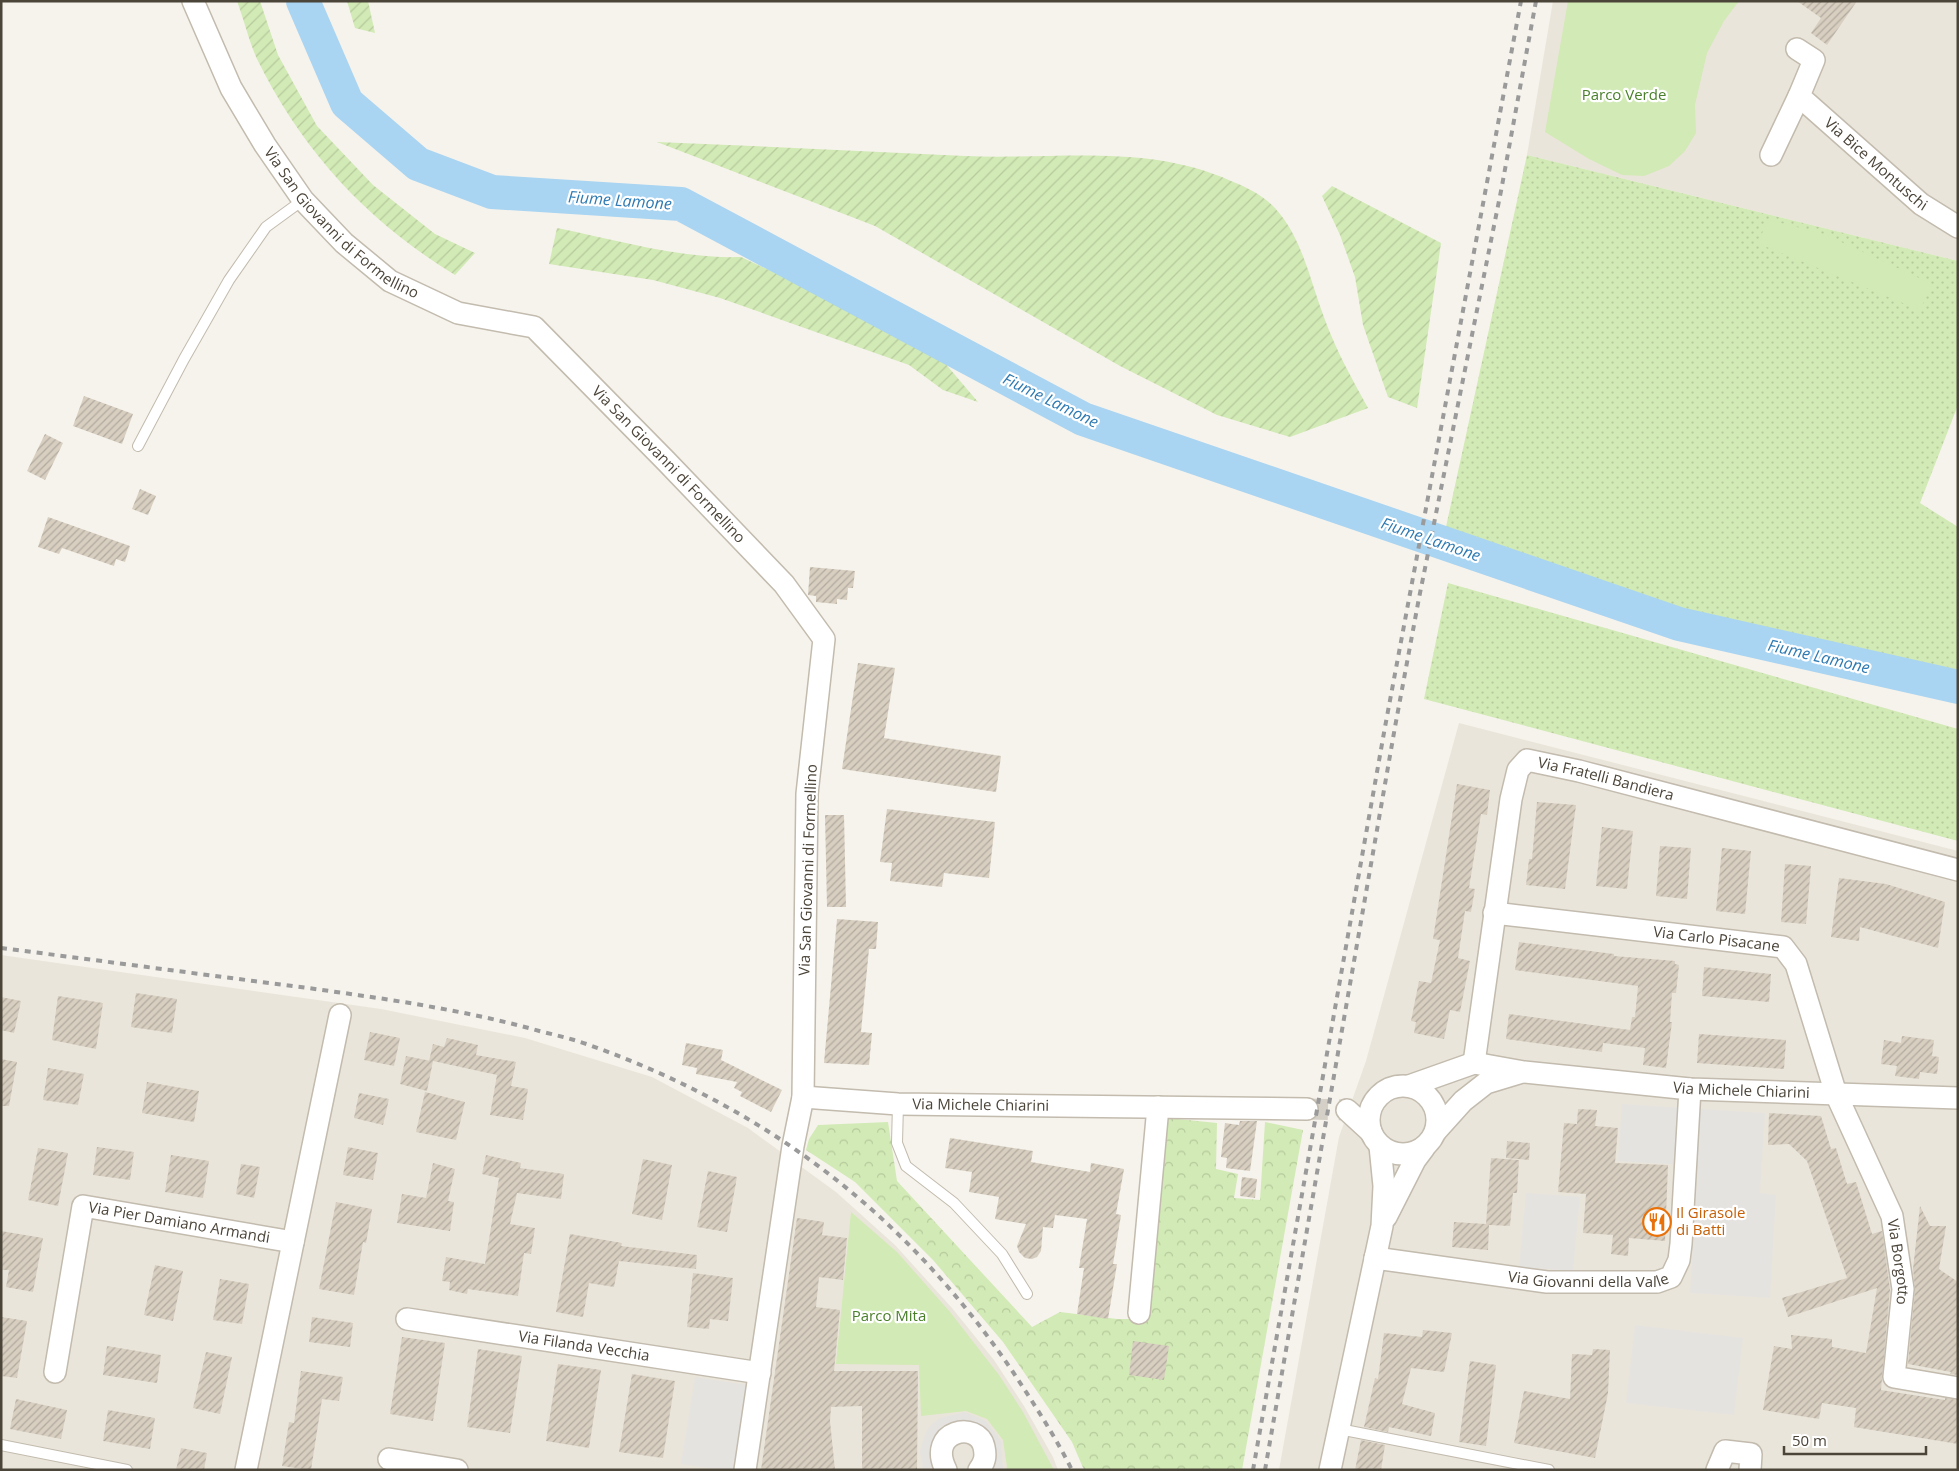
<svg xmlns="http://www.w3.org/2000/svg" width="1959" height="1471" font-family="'Open Sans',sans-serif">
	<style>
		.residential { fill: #eae5da }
		.grass { fill: url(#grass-dots) }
		.forest { fill: url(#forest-crowns) }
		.park { fill: #d2eab5 }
		.garden { fill: url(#garden-furrows) }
		.parking { fill: #e5e3e0 }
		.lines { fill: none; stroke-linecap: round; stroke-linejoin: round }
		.river { stroke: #a9d4f2; stroke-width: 34 }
		.building { fill: url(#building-hatch) }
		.minor-tunnel { stroke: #d4d0c8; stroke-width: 21; stroke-dasharray: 21 11; stroke-linecap: butt }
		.service-casing { stroke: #c2bbae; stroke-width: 12 }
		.minor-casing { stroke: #c2bbae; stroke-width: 24 }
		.service { stroke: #fff; stroke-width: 10 }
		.minor { stroke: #fff; stroke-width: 21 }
		.rail { stroke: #9a9a9a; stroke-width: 4; stroke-dasharray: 6 6; stroke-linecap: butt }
		.labels { text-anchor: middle; stroke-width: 4.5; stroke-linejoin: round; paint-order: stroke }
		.park-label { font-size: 15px; fill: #4a7f2a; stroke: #fff }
		.street-label { font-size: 15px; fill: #4b4439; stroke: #fff }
		.food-label { font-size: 15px; fill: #c56008; stroke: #fff; text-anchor: start }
		.water-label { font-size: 16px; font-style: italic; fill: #2e7ab2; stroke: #fff }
	</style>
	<defs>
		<pattern id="grass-dots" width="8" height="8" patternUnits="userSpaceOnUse" patternTransform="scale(1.25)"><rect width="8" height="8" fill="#d2eab5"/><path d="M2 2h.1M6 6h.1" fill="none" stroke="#b6ca9c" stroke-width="1.8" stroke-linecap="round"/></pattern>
		<pattern id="forest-crowns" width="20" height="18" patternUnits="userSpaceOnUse" patternTransform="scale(1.25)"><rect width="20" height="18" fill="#d2eab5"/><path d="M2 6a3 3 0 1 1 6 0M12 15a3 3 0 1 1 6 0" fill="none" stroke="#b6ca9c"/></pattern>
		<pattern id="garden-furrows" width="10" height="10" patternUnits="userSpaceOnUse" patternTransform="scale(1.25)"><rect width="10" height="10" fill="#d2eab5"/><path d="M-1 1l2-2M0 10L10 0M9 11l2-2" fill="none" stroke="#b6ca9c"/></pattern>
		<pattern id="building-hatch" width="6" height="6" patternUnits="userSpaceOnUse" patternTransform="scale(1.25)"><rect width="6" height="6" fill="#d8cfc1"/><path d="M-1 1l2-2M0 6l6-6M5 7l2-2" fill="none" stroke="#b1aa9e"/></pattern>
	</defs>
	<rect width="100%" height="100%" fill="#f6f3ec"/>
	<g class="residential">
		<path d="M 1553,1 L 1958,1 L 1958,261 L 1527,155 Z"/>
		<path d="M 1459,723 L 1958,851 L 1958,1470 L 1279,1470 L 1339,1137 L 1366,1061 Z"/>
		<path d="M 1,955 L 381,1009 L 525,1038 L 652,1077 L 748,1128 L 836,1192 L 895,1245 L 952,1308 L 994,1360 L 1024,1406 L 1053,1457 L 1058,1470 L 1,1470 Z"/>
	</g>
	<g class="grass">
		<path d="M 1527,155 L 1958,261 L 1958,405 L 1920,503 L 1958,527 L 1958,686 L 1680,617 L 1522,561 L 1444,536 Z"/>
		<path d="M 1448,583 L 1958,729 L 1958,841 L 1424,699 Z"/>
	</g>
	<path class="forest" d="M 1168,1118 L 1217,1123 L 1216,1169 L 1238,1174 L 1234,1198 L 1260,1200 L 1265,1122 L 1303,1130 L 1242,1470 L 1084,1470 L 1072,1442 L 1003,1342 L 933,1260 L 855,1182 L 806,1150 L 809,1139 L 818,1125 L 888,1122 L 897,1181 L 1032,1327 L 1060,1312 L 1117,1319 L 1145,1319 Z"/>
	<g class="park">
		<path d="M 1568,1 L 1739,1 L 1724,21 L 1707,53 L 1695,105 L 1696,133 L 1685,151 L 1669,166 L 1644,176 L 1622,175 L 1589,159 L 1545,132 Z"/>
		<path d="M 1769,220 L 1824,234 L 1932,284 L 1920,310 L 1757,243 Z"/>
		<path d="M 851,1212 L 897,1252 L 950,1312 L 999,1375 L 1023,1412 L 1054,1470 L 1006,1470 L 1007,1467 L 1003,1440 L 987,1419 L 966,1411 L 921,1416 L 919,1365 L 836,1364 Z"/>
	</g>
	<g class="garden">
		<path d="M 237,1 L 260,1 L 278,55 L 317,126 L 373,185 L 435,234 L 475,253 L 455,275 C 368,222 302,151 257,59 C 249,41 244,20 237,1 Z"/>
		<path d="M 347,1 L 368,1 L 375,33 L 355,28 Z"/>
		<path d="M 657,142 C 760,146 863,151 965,156 C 1054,160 1147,143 1231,181 C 1249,188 1268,198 1280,214 C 1304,244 1311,284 1325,320 C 1336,350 1352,379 1368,408 L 1290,437 L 1217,415 L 1120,366 L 875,226 Z"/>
		<path d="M 1332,186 L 1441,243 L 1417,408 L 1388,397 L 1363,325 L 1355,277 L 1340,235 L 1322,196 Z"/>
		<path d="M 557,228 C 617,240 680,259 741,257 L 839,303 L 938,355 L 978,402 L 943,390 L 909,365 L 720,298 L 653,280 L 549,264 Z"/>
	</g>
	<g class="parking">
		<path d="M 1622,1104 L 1765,1113 L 1760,1193 L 1776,1195 L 1770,1298 L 1690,1293 L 1698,1166 L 1618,1161 Z"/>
		<path d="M 1526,1193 L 1580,1197 L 1573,1271 L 1519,1267 Z"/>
		<path d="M 1635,1325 L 1743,1338 L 1734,1415 L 1626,1403 Z"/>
		<path d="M 695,1377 L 747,1385 L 734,1470 L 721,1470 L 681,1464 Z"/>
		<path d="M 965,1412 L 986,1421 L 1001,1441 L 1003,1470 L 987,1470 L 967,1426 L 937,1470 L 923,1470 L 920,1451 L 926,1432 L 931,1425 L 940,1418 Z"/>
	</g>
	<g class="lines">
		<path class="river" d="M 303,1 L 347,103 L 418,164 L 492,192 L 681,204 L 1083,419 L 1679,624 L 1958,687"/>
	</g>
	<g class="building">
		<path d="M 1797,1 L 1857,1 L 1827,45 L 1811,33 L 1821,18 Z"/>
		<path d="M 84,396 L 133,414 L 122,444 L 73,426 Z"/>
		<path d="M 45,434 L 63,443 L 45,480 L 27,471 Z"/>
		<path d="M 140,489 L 156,496 L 148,515 L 132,509 Z"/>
		<path d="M 48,517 L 130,546 L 125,562 L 116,559 L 114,566 L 62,548 L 59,554 L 38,547 Z"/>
		<path d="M 810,567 L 855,571 L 853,588 L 848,588 L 847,600 L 837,599 L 837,604 L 816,602 L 816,596 L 808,595 Z"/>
		<path d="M 858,663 L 895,668 L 884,738 L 1001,756 L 996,792 L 842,769 Z"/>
		<path d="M 1457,784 L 1490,790 L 1487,815 L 1481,814 L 1469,888 L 1475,889 L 1471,912 L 1465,911 L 1458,958 L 1470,961 L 1460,1012 L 1450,1010 L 1444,1039 L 1414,1033 L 1416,1022 L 1411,1021 L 1419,981 L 1431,983 L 1440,940 L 1433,939 Z"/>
		<path d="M 1537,802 L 1576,805 L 1565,889 L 1526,885 L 1529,859 L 1532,859 Z"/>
		<path d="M 887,809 L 995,822 L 989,878 L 944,873 L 942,887 L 890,881 L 892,863 L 880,862 Z"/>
		<path d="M 825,815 L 844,815 L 846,907 L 827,907 Z"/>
		<path d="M 1602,827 L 1633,831 L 1627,889 L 1596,886 Z"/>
		<path d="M 1660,846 L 1691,848 L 1687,899 L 1656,896 Z"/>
		<path d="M 1722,848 L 1751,851 L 1745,914 L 1716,911 Z"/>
		<path d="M 1785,864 L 1811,866 L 1806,924 L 1781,922 Z"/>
		<path d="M 1839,878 L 1886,884 L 1945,902 L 1938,948 L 1860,927 L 1859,941 L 1831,937 Z"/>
		<path d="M 837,919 L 878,922 L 876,949 L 869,949 L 861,1032 L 872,1033 L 869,1065 L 824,1063 Z"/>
		<path d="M 1519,942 L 1614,954 L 1614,956 L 1675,961 L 1675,964 L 1679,965 L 1676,993 L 1672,993 L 1670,1022 L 1672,1022 L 1666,1068 L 1643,1065 L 1645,1048 L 1603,1043 L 1602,1052 L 1506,1039 L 1509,1014 L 1630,1030 L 1632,1017 L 1635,1017 L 1638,986 L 1515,970 Z"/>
		<path d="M 1704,967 L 1771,974 L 1769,1002 L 1702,996 Z"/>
		<path d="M 136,993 L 177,999 L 172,1033 L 131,1027 Z"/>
		<path d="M 58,996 L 103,1003 L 96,1049 L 52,1040 Z"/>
		<path d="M 1,997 L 21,1001 L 14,1033 L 1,1030 Z"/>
		<path d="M 370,1032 L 400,1038 L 394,1066 L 364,1060 Z"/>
		<path d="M 1699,1034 L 1786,1040 L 1784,1069 L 1697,1063 Z"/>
		<path d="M 1902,1036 L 1934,1040 L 1932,1056 L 1939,1057 L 1937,1074 L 1920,1072 L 1919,1079 L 1895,1076 L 1897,1066 L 1881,1064 L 1884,1040 L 1901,1043 Z"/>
		<path d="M 447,1038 L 478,1045 L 476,1055 L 516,1062 L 511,1086 L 528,1089 L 523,1120 L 490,1115 L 497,1075 L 433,1061 L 427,1091 L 400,1084 L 406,1056 L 431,1061 L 429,1061 L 433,1044 L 444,1047 Z"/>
		<path d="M 686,1043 L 723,1050 L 721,1060 L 782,1090 L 771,1112 L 740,1096 L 742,1092 L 734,1088 L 737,1082 L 696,1074 L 697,1068 L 682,1065 Z"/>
		<path d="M 1,1059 L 17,1062 L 9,1106 L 1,1106 Z"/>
		<path d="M 48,1068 L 84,1074 L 78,1105 L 43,1100 Z"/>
		<path d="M 147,1082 L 199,1091 L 194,1122 L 142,1113 Z"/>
		<path d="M 425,1092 L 465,1102 L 456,1140 L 416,1132 Z"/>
		<path d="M 359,1093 L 389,1099 L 383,1125 L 354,1118 Z"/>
		<path d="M 1578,1109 L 1597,1110 L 1595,1126 L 1618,1128 L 1615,1163 L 1668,1165 L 1665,1241 L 1629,1238 L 1628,1256 L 1611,1254 L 1613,1235 L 1583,1233 L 1586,1194 L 1558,1192 L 1564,1123 L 1577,1124 Z"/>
		<path d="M 1769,1113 L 1821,1116 L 1831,1149 L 1836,1148 L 1847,1184 L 1856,1182 L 1872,1234 L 1882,1231 L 1890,1289 L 1881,1390 L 1945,1400 L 1945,1398 L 1958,1400 L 1958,1444 L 1854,1427 L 1856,1408 L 1822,1403 L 1819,1419 L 1763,1410 L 1774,1346 L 1792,1349 L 1791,1335 L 1832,1339 L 1832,1347 L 1866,1353 L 1877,1288 L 1788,1317 L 1782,1298 L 1847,1278 L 1807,1161 L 1789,1144 L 1768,1145 Z"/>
		<path d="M 1240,1121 L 1257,1121 L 1250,1171 L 1226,1168 L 1227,1158 L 1221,1157 L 1225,1123 L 1239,1125 Z"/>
		<path d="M 950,1138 L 1033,1151 L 1031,1162 L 1090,1172 L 1091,1163 L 1124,1169 L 1116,1214 L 1121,1215 L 1113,1264 L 1117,1264 L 1108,1319 L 1077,1314 L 1084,1268 L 1079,1268 L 1087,1219 L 1055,1215 L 1053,1228 L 1043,1227 L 1041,1251 L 1037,1257 L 1032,1259 L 1025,1258 L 1019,1252 L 1017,1246 L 1026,1224 L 995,1219 L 999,1197 L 969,1192 L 972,1172 L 945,1168 Z"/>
		<path d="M 1507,1141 L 1530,1143 L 1529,1160 L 1506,1158 Z"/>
		<path d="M 97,1147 L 134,1152 L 130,1180 L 93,1175 Z"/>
		<path d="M 348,1147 L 378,1153 L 373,1180 L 343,1175 Z"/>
		<path d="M 38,1148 L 68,1153 L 58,1206 L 28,1200 Z"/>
		<path d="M 171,1155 L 209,1161 L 203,1198 L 165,1192 Z"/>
		<path d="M 486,1155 L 521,1163 L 520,1168 L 564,1174 L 561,1199 L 517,1193 L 510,1224 L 535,1228 L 531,1254 L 524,1253 L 518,1296 L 468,1289 L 467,1294 L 449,1290 L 450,1282 L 442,1281 L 446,1257 L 485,1264 L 499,1178 L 482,1174 Z"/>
		<path d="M 1491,1158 L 1519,1160 L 1517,1193 L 1513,1193 L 1510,1226 L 1489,1225 L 1488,1250 L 1452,1247 L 1454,1222 L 1486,1224 Z"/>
		<path d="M 643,1159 L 672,1165 L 662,1220 L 632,1214 Z"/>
		<path d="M 433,1163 L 455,1169 L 448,1201 L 454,1202 L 450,1231 L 397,1223 L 402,1194 L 426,1198 Z"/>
		<path d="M 241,1164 L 260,1167 L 254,1198 L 236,1194 Z"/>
		<path d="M 708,1171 L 737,1177 L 727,1232 L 697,1227 Z"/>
		<path d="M 1242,1177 L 1257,1179 L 1255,1198 L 1240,1196 Z"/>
		<path d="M 336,1202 L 372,1209 L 366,1243 L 363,1242 L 354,1295 L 319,1289 Z"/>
		<path d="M 1920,1206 L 1930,1226 L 1946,1226 L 1939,1269 L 1958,1282 L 1958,1375 L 1950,1374 L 1951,1372 L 1908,1364 L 1915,1290 L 1913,1269 Z"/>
		<path d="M 797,1218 L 824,1222 L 822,1235 L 847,1238 L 843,1280 L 819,1277 L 816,1307 L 840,1310 L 834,1371 L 918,1371 L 917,1470 L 862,1470 L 862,1406 L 831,1407 L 830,1421 L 835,1470 L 761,1470 Z"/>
		<path d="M 1,1231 L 43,1238 L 33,1292 L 6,1287 L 9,1270 L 1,1270 Z"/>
		<path d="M 570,1234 L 622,1243 L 621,1246 L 697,1255 L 696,1269 L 619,1261 L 614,1287 L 589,1283 L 583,1317 L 556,1312 Z"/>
		<path d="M 155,1265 L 183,1271 L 173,1321 L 144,1315 Z"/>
		<path d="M 693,1273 L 733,1278 L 728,1321 L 710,1319 L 709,1329 L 687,1327 Z"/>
		<path d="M 220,1279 L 249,1284 L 242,1324 L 213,1320 Z"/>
		<path d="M 1,1317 L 27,1321 L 17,1378 L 1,1376 Z"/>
		<path d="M 312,1317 L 353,1323 L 350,1347 L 309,1342 Z"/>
		<path d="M 1423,1330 L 1452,1333 L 1444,1372 L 1411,1368 L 1402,1404 L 1435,1413 L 1431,1436 L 1389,1427 L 1388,1432 L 1364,1427 L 1375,1378 L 1378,1379 L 1384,1333 L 1422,1337 Z"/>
		<path d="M 402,1337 L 445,1343 L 433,1421 L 390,1414 Z"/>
		<path d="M 1133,1341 L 1169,1346 L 1164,1380 L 1129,1375 Z"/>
		<path d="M 107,1346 L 161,1355 L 157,1383 L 103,1375 Z"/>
		<path d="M 478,1349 L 522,1356 L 510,1433 L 467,1427 Z"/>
		<path d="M 1593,1349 L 1610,1350 L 1608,1393 L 1595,1458 L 1514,1443 L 1524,1391 L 1570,1399 L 1572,1354 L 1592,1355 Z"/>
		<path d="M 206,1352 L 232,1357 L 220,1414 L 193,1408 Z"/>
		<path d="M 1470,1361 L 1496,1365 L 1486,1446 L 1459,1442 Z"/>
		<path d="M 558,1364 L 601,1370 L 589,1448 L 546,1441 Z"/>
		<path d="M 301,1371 L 343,1377 L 339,1401 L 322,1399 L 311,1470 L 282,1466 L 289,1422 L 294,1423 Z"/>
		<path d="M 632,1374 L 675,1381 L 663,1458 L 619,1452 Z"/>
		<path d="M 16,1399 L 67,1410 L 61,1439 L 10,1429 Z"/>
		<path d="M 108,1410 L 155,1418 L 150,1449 L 103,1441 Z"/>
		<path d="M 1361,1440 L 1385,1445 L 1381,1470 L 1355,1470 Z"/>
		<path d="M 181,1448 L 207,1453 L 204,1470 L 176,1470 Z"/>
	</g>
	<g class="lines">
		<path class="minor-tunnel" d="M 1307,1109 L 1347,1110"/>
		<defs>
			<g id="service">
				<path d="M 138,446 L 184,359 L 229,280 L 266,227 L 303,200"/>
				<path d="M 898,1104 L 897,1143 L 906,1166 L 954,1203 L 1002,1254 L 1027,1294"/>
				<path d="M 1339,1429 L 1549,1470"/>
				<path d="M 1,1445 L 127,1470"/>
			</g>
			<g id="minor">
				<path id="s1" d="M 193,1 L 231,88 L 265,145 L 303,200 L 344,243 L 390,281 L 458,313 L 534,327 L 666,461 L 784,584 L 824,639 L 807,794 L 803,1097 L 793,1146 L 745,1470"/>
				<path id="s2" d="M 1797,49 L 1814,60 L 1799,96 L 1921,204 L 1958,227"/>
				<path d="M 1771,155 L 1799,96"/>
				<path id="s3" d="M 1494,913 L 1783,947 L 1796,964 L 1836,1094 L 1892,1216 L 1903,1289 L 1894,1377 L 1958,1388"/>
				<path id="s4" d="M 1474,1063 L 1511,799 L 1518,770 L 1527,760 L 1579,771 L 1958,870"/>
				<path id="s5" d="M 1409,1086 L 1474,1063 L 1524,1072 L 1690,1089 L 1958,1098"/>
				<circle cx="1403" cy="1120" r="34"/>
				<path id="s6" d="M 803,1097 L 898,1104 L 1307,1109"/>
				<path d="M 1347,1110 L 1371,1132"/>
				<path d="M 1436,1131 L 1463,1101 L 1486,1083 L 1519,1073"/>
				<path d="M 1386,1217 L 1415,1160 L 1424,1148"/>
				<path id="s7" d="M 1375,1258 L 1547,1282 L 1657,1282 L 1671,1277 L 1679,1260 L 1681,1244 L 1690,1089"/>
				<path d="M 1139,1313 L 1158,1107"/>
				<path id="s8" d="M 407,1319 L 760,1373"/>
				<path id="s9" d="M 55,1372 L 83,1206 L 293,1242"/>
				<path d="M 389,1459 L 457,1470"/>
				<path d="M 246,1470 L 340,1015"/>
				<path d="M 946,1470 C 926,1430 978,1420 984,1447 C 986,1456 985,1462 979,1470"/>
				<path d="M 1330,1470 L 1382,1226 L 1384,1186 L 1380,1146"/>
				<path d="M 1717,1470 L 1725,1451 L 1751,1454 L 1750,1470"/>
			</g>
		</defs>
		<use href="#service" class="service-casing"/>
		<use href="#minor" class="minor-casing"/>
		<use href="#service" class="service"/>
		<use href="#minor" class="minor"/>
		<g class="rail">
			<path d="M 1,948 C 103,961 206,975 308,988 C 387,999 466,1010 543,1032 C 560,1036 576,1040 592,1046 C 770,1110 907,1216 1013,1372 C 1034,1404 1055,1436 1072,1470"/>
			<path d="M 1253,1470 L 1385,727 L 1521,1"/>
			<path d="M 1265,1470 L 1395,727 L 1419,598 L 1501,191 L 1536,1"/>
		</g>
	</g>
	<defs>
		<symbol id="restaurant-ring" viewBox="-11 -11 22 22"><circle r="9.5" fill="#fff" stroke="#e8710a" stroke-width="1.5"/><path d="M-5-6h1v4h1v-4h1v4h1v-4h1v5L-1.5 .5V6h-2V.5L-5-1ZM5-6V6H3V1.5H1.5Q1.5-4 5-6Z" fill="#e8710a"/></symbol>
	</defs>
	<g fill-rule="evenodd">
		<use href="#restaurant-ring" x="1641" y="1206" width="32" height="32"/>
	</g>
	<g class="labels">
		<g class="park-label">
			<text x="1624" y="100">Parco Verde</text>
			<text x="889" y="1321">Parco Mita</text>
		</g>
		<g class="street-label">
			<text dy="5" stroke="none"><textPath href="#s2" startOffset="162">Via Bice Montuschi</textPath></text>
			<text dy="5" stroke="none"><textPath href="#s1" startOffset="272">Via San Giovanni di Formellino</textPath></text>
			<text dy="5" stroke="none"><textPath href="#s1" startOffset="692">Via San Giovanni di Formellino</textPath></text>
			<text dy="5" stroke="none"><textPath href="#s4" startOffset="391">Via Fratelli Bandiera</textPath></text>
			<text transform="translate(808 870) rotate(-88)" y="5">Via San Giovanni di Formellino</text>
			<text dy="5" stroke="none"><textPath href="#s3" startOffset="224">Via Carlo Pisacane</textPath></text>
			<text dy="5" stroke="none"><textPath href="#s5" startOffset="338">Via Michele Chiarini</textPath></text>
			<text dy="5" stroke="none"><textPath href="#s6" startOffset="178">Via Michele Chiarini</textPath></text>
			<text dy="5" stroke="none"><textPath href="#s9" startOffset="266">Via Pier Damiano Armandi</textPath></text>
			<text dy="5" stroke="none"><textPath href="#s3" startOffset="629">Via Borgotto</textPath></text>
			<text dy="5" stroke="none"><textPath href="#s7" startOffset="215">Via Giovanni della Valle</textPath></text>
			<text dy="5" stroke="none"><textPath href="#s8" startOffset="179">Via Filanda Vecchia</textPath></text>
		</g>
		<g class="food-label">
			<text x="1676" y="1218">Il Girasole<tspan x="1676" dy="17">di Batti</tspan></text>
		</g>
		<g class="water-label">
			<text transform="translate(620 200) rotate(4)" y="6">Fiume Lamone</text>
			<text transform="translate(1051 400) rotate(26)" y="6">Fiume Lamone</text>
			<text transform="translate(1431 539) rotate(19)" y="6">Fiume Lamone</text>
			<text transform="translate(1819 656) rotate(13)" y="6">Fiume Lamone</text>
		</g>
	</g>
	<rect width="1959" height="1471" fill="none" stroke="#4b4439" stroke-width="5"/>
	<path d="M1784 1446v8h142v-8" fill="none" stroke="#4b4439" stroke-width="2.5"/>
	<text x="1792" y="1446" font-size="15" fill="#4b4439" stroke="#ffffff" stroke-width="4" paint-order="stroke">50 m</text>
</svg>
